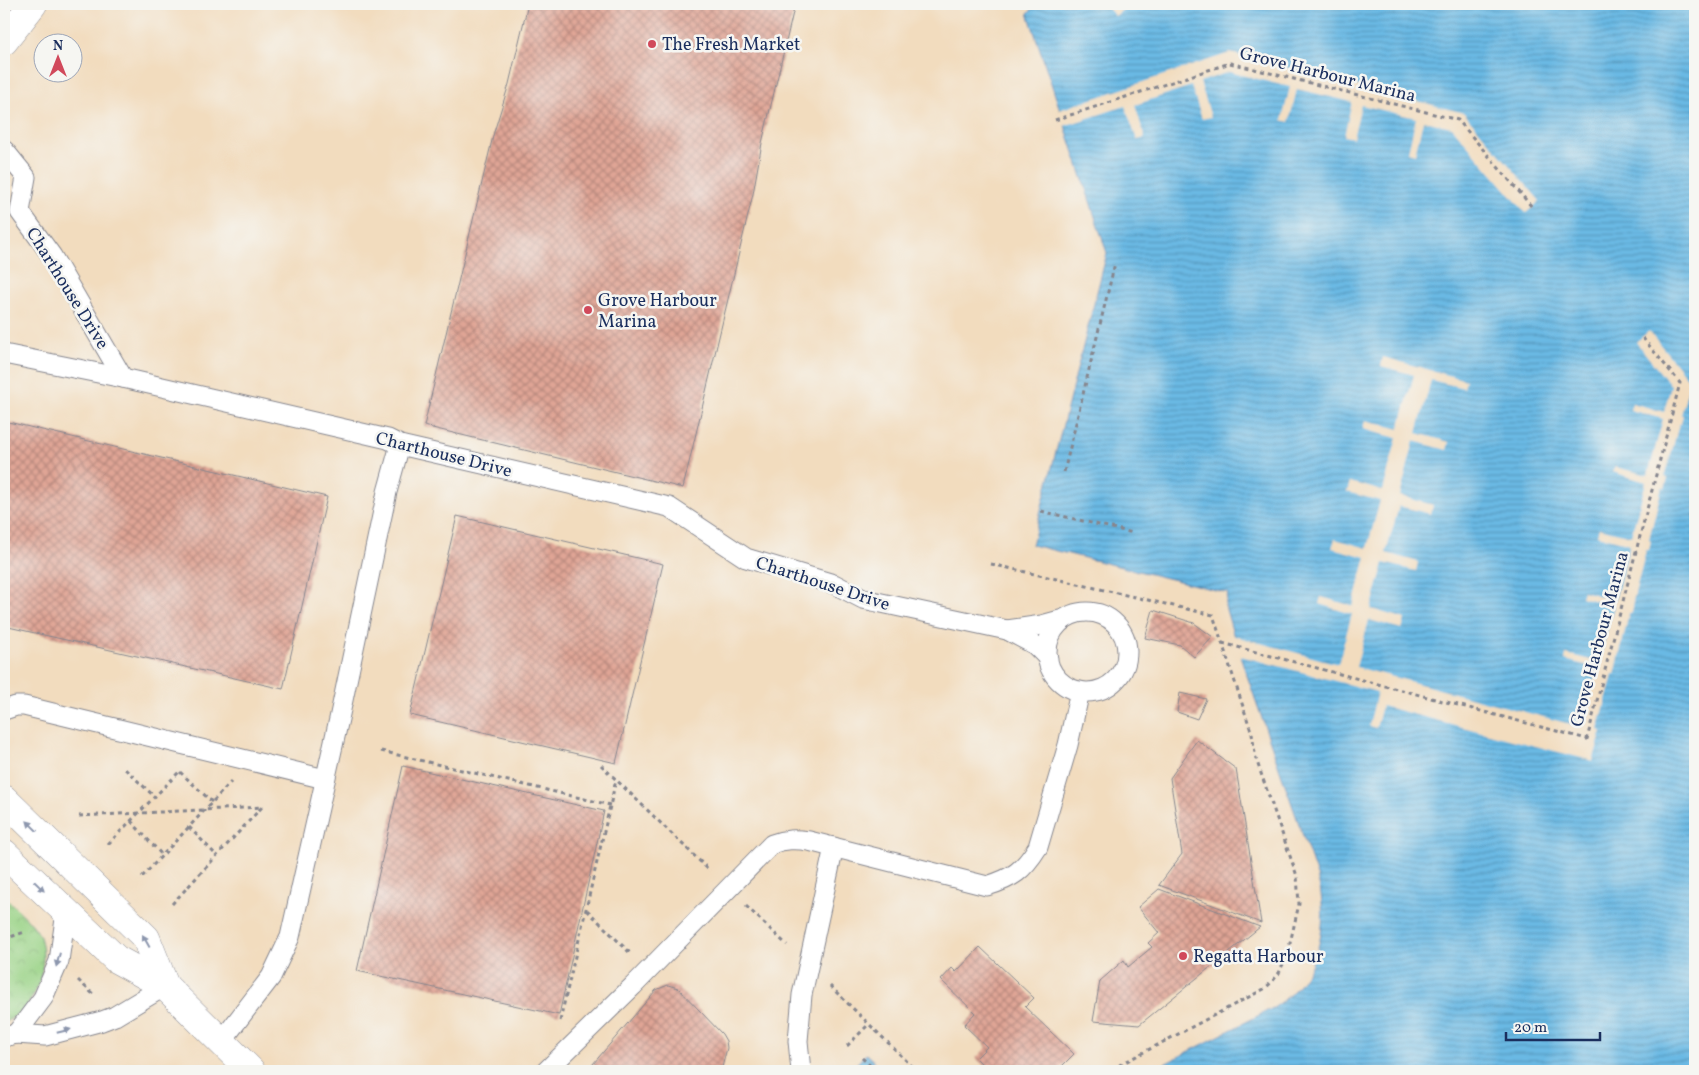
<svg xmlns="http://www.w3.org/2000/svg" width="1699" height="1075" font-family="Vollkorn,serif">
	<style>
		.park { fill: url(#park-crowns); stroke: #5a8172 }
		.water { fill: url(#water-rules); stroke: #4274a1 }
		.pier { fill: #f2dcbe }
		.building { fill: url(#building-cross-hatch) }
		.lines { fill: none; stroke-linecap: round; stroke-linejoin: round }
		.lane-casing { stroke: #86868e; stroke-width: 21 }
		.street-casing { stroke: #86868e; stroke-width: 29 }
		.secondary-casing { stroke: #86868e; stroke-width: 29 }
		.path { stroke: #86868e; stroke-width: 3; stroke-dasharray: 4 4; stroke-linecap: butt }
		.lane { stroke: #fff; stroke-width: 19 }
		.street { stroke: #fff; stroke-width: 28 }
		.secondary { stroke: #fff; stroke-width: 28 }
		.oneway { fill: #8d97ae }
		.poi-dot { fill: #d1495b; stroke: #f6f6f2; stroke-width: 2 }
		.labels { text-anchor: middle; stroke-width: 5; stroke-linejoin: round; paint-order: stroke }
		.poi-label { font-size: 18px; fill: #1b2f5e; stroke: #f6f6f2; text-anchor: start }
		.street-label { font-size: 18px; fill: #1b2f5e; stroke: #f6f6f2 }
	</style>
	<defs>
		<pattern id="park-crowns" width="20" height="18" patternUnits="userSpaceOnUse" patternTransform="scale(1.25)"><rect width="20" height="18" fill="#9ad386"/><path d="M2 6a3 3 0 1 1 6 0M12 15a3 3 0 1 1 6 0" fill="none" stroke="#84b576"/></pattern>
		<pattern id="water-rules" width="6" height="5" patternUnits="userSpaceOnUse" patternTransform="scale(1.25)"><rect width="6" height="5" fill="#6ab9e4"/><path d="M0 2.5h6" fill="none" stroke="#5697bc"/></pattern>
		<pattern id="building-cross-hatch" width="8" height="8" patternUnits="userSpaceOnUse" patternTransform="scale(1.25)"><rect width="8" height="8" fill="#e0a595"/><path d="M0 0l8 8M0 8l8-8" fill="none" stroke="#b5877d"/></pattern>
	</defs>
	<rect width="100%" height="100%" fill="#f6f6f2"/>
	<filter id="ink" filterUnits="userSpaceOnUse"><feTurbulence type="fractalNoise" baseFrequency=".02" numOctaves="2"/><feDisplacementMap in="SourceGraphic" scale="10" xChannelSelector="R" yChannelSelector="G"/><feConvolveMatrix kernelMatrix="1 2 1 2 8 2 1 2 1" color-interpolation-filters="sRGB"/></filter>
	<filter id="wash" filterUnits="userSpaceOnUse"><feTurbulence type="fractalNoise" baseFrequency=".0096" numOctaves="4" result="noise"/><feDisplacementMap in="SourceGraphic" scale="20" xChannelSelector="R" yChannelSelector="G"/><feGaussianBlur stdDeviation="1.12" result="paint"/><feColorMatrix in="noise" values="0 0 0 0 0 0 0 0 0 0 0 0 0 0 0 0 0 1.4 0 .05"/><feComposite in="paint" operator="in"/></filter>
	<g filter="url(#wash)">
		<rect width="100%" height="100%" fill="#f2dcbe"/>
		<path class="park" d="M 4,897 C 14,906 36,925 40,937 C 50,967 35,1011 4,1022 Z"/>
		<g class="water">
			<path d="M 1038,4 L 1695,4 L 1695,1071 L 1151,1071 L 1275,1007 C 1319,976 1331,926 1317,876 L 1236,644 L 1225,606 L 1228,593 L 1032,545 L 1107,253 L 1028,13 Z"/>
			<path d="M 866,1054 L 884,1071 L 850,1071 Z"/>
		</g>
		<g class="pier">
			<path d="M 1104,4 L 1130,4 L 1115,16 Z"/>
			<path d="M 1230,53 L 1464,113 L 1540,201 L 1526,213 L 1452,127 L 1423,121 L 1415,154 L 1408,152 L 1416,118 L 1361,105 L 1353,138 L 1344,136 L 1352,102 L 1297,89 L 1289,122 L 1282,120 L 1290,87 L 1229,72 L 1200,82 L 1211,117 L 1202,119 L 1191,86 L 1135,105 L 1145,138 L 1137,140 L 1125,106 L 1061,127 L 1056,111 Z"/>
			<path d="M 1649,331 L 1690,381 L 1681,415 L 1683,415 L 1681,424 L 1679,424 L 1665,477 L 1668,478 L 1665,488 L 1662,487 L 1649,539 L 1651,540 L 1649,550 L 1646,550 L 1633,601 L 1634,602 L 1632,613 L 1629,613 L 1615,675 L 1613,675 L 1598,730 L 1602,731 L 1593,761 L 1382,706 L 1376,728 L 1369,726 L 1377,692 L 1237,655 L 1231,635 L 1338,664 L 1352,614 L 1319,604 L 1321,597 L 1353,606 L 1366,557 L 1332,548 L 1335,539 L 1367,548 L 1380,501 L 1347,492 L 1350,482 L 1383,491 L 1397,438 L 1363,429 L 1365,420 L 1399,429 L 1414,375 L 1381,366 L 1383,357 L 1466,380 L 1464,388 L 1431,380 L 1417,433 L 1449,442 L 1447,450 L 1414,441 L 1400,496 L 1433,505 L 1431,514 L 1399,506 L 1386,553 L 1418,562 L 1416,571 L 1384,563 L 1371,609 L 1405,619 L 1402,629 L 1369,620 L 1356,667 L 1581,727 L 1597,668 L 1565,660 L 1566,654 L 1599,662 L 1614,606 L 1581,597 L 1583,591 L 1615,600 L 1630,544 L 1597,535 L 1599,528 L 1631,536 L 1646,482 L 1613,472 L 1615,467 L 1648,475 L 1663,419 L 1630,410 L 1632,403 L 1664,412 L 1671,386 L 1636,342 Z"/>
		</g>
		<g id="blocks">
			<g class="building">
				<path d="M 528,4 L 795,4 L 762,143 L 753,194 L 683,488 L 424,426 L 494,132 L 509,84 Z"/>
				<path d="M 4,421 L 327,497 L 283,689 L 4,626 Z"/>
				<path d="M 457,516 L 663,564 L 616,763 L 410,715 Z"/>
				<path d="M 1153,610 L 1194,623 L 1213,637 L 1194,657 L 1180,645 L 1145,638 Z"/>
				<path d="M 1180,693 L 1206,699 L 1197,719 L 1177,712 Z"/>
				<path d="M 1197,740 L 1236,769 L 1261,923 L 1159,885 L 1182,854 L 1170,778 Z"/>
				<path d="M 403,766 L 604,811 L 559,1015 L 357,971 Z"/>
				<path d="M 1159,889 L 1260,927 L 1139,1025 L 1093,1021 L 1100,981 L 1124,960 L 1128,967 L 1152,947 L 1148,943 L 1159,933 L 1138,907 Z"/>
				<path d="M 980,947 L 1034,998 L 1025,1007 L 1074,1054 L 1057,1071 L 989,1071 L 976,1058 L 987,1047 L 964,1025 L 975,1013 L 941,980 L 952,968 L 956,972 Z"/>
				<path d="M 668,985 L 678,988 L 722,1034 L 726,1041 L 727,1048 L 721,1071 L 587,1071 L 656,990 Z"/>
			</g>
		</g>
	</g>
	<g filter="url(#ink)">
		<use href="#blocks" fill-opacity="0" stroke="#86868e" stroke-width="1"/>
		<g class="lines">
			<defs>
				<g id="lane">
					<path d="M 4,150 L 26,177 L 20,212 L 52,256 L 123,378 L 388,439 L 400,445 L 669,507 L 746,558 L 834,584 L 863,599 L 1007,630 L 1035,645 L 1048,658"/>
					<path d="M 4,354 L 123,378"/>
					<circle cx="1087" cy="652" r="40"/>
					<path d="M 1007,630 L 1042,625 L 1064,619"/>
					<path d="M 4,710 L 16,706 L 24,706 L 325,779"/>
					<path d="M 16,1034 L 43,998 L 59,961 L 66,912"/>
					<path d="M 4,1037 L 16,1034 L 45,1036 L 102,1021 L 115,1016 L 165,986"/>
					<path d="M 221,1042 L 271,977 L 290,937 L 339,719 L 387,492 L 400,445"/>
					<path d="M 546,1071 L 633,986 L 772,844 C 785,839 795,839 809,841 L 987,886 C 1013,878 1023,871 1038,847 L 1068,745 L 1080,691"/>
					<path d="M 801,1071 L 798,1041 L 802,995 L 834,847"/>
				</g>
				<g id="street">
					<path d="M 4,799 L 146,938 L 165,986"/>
					<path d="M 4,853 L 116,959 L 165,986 L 251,1071"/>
				</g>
				<path id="secondary" d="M 4,41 L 33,4"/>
			</defs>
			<use href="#lane" class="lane-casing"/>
			<use href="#street" class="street-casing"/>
			<use href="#secondary" class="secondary-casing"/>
			<g class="path">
				<path d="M 1055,120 L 1230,63 L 1458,120 L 1532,207"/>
				<path d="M 1064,472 L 1115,263"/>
				<path d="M 1041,511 L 1133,533"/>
				<path d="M 991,564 L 1213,615 L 1252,734 L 1256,759 L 1297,876 L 1299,904 L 1288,952 L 1279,973 L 1272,982 L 1264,989 L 1108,1071"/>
				<path d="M 1222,643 L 1587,739 L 1680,383 L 1642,337"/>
				<path d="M 381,751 L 610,805"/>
				<path d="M 601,765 L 710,871"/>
				<path d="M 125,769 L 155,797"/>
				<path d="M 180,772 L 212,802"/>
				<path d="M 79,816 L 263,807"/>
				<path d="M 131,821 L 162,855"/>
				<path d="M 189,827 L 217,856"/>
				<path d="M 108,844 L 181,770"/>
				<path d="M 142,877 L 231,782"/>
				<path d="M 172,904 L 262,807"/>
				<path d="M 746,906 L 787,945"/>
				<path d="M 587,910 L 630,953"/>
				<path d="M 4,939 L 25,932"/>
				<path d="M 78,980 L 95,996"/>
				<path d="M 830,986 L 917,1071"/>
				<path d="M 560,1021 L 616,780"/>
				<path d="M 847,1046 L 869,1024"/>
				<path d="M 862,1058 L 876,1071"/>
				<path d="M 1176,1071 L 1180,1069"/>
			</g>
			<use href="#lane" class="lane"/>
			<use href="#street" class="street"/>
			<use href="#secondary" class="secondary"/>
		</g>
		<defs><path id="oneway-solid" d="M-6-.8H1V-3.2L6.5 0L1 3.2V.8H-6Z" transform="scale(1.25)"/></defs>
		<g class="oneway">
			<use href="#oneway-solid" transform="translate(32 826) rotate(-136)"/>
			<use href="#oneway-solid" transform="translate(39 886) rotate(44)"/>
			<use href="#oneway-solid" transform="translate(146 941) rotate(-119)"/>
			<use href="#oneway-solid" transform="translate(58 960) rotate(105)"/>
			<use href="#oneway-solid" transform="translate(64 1031) rotate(-14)"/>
		</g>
	</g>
	<g class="poi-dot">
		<circle cx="652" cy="44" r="5"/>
		<circle cx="588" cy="310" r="5"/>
		<circle cx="1183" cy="956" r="5"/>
	</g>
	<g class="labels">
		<g class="poi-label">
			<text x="662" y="50">The Fresh Market</text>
			<text x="598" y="306">Grove Harbour<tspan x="598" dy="21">Marina</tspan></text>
			<text x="1193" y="962">Regatta Harbour</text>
		</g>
		<g class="street-label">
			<text transform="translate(1328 74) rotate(14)" y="6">Grove Harbour Marina</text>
			<text transform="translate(68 288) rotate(58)" y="6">Charthouse Drive</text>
			<text transform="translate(444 454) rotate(14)" y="6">Charthouse Drive</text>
			<text transform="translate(823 583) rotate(18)" y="6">Charthouse Drive</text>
			<text transform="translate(1599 639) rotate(-75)" y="6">Grove Harbour Marina</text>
		</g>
	</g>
	<rect width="1699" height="1075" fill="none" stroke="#f6f6f2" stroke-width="20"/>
	<g transform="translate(58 58)"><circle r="24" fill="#f6f6f2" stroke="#9ea6b7"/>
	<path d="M0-4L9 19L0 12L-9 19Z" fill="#d1495b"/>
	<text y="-8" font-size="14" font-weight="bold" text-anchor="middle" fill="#1b2f5e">N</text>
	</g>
	<path d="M1506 1032v8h94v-8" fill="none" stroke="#1b2f5e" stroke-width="2.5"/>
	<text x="1514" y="1032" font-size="15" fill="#1b2f5e" stroke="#f6f6f2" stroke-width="4" paint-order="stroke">20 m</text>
</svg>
